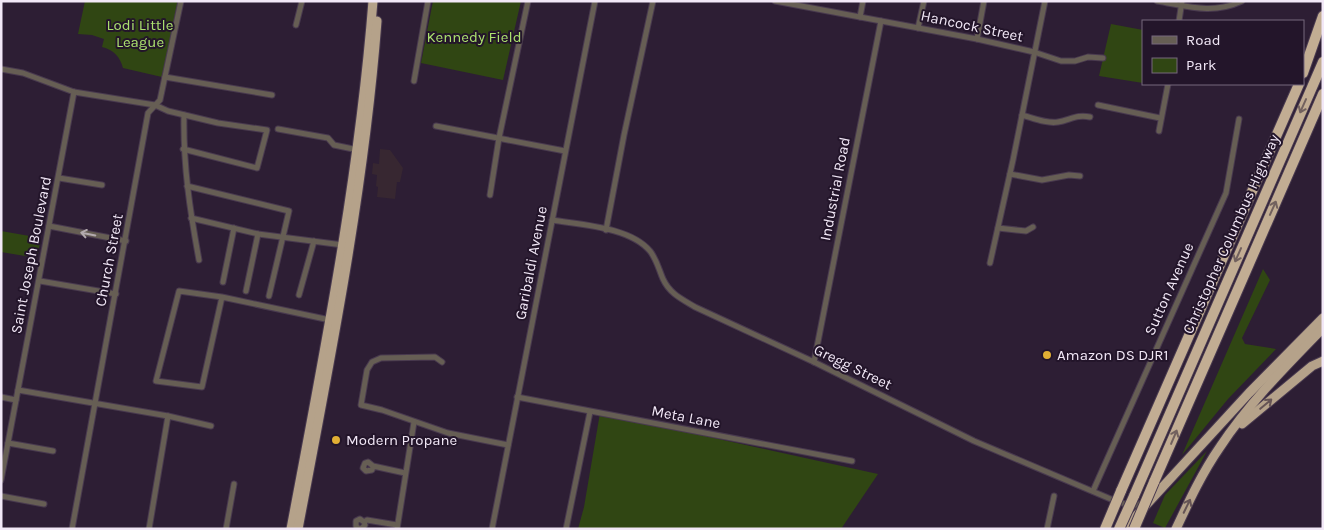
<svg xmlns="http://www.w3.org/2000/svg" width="1324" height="530" font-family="Karla,sans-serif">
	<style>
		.commercial { fill: #372731 }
		.green { fill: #304613 }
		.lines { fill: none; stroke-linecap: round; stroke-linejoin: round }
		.minor-casing { stroke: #493a4f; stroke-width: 7 }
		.trunk-casing { stroke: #493a4f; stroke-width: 11 }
		.motorway-casing { stroke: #493a4f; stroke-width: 12 }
		.minor { stroke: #665e54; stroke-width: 5 }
		.trunk { stroke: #b5a28a; stroke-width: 9 }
		.motorway { stroke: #c2ad93; stroke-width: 10 }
		.motorway-bridge-casing { stroke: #493a4f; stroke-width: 12; stroke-linecap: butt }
		.motorway-bridge { stroke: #c2ad93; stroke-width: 10 }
		.oneway { stroke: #72615e }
		.oneway2 { stroke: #b3aaae }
		.oneway3 { stroke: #655455 }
		.poi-dot { fill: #e1af34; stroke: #23152a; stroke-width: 2 }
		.labels { text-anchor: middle; stroke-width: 4; stroke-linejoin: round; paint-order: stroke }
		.park-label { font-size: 15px; fill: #ace26f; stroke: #23152a }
		.street-label { font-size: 15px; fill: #f2e8f7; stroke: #23152a }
		.poi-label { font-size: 15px; fill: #f2e8f7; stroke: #23152a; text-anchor: start }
	</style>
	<rect width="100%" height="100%" fill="#2d1e34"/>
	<path class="commercial" d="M 380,149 L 390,150 L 403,168 L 400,182 L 397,182 L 395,199 L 377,197 L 378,187 L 376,186 L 377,175 L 372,174 L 373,163 L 379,164 Z"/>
	<g class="green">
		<path d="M 85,1 L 178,1 L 162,77 L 123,68 C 120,57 114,50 102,47 L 104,39 L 92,35 L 78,34 Z"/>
		<path d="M 433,1 L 521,1 L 503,80 L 421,63 Z"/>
		<path d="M 1111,24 L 1143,30 L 1143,83 L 1099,76 Z"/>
		<path d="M 1,231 L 41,238 L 37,258 L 1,252 Z"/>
		<path d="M 1263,269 L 1270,280 L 1242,338 L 1245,344 L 1276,349 L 1228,399 L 1182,455 Z"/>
		<path d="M 600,413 L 878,474 L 841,529 L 578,529 L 584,507 Z"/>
		<path d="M 1207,451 L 1165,528 L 1153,523 L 1165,495 Z"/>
	</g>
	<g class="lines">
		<defs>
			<g id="minor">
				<path d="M 775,1 L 977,39 L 1034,52 L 1061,61 L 1075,61 L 1088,57 L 1103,58"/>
				<path d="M 1157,1 C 1187,6 1212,15 1242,1"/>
				<path d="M 860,17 L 863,1"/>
				<path d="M 1179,21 L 1182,1"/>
				<path d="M 296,25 L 302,1"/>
				<path d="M 918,28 L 924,1"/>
				<path d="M 977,39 L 984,1"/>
				<path d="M 1,69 L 23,73 L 74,92 L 155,105 L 168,111 L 218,123 L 267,130 L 257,168 L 183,149"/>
				<path d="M 165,77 L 272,95"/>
				<path d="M 414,81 L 428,1"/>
				<path d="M 1098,105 L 1160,118"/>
				<path d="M 184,115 C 183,165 190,211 199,260"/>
				<path d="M 1022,115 C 1033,118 1047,124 1058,122 C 1070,120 1077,114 1090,117"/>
				<path d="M 436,126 L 565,151"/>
				<path d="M 278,129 L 328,138 L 334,145 L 358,150"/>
				<path d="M 1159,131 L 1168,84"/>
				<path d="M 1010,174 L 1042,180 L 1069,175 L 1080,176"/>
				<path d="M 59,178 L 102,185"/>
				<path d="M 187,186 L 289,211 L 269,296"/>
				<path d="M 490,195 L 499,138 L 528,1"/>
				<path d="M 191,218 L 258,234 L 343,245"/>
				<path d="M 552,220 C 582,225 630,227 650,251 C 657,260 659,270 663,279 C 670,294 682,299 695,307 L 814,362 L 974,441 L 1113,500 L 1131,506 L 1144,503"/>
				<path d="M 49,226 L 126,241"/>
				<path d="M 998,228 L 1026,231 L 1033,227"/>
				<path d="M 606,230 L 624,135 L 653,1"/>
				<path d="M 990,263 L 1013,160 L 1045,1"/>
				<path d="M 40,281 L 116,294"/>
				<path d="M 223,282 L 234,228"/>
				<path d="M 246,291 L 258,234"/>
				<path d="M 299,295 L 314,241"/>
				<path d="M 222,297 L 202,387 L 156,381 L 179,291 L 222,297 L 330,320"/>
				<path d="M 442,362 L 435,357 L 381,358 L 372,362 L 367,370 L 361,405 L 382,410 L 448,433 L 508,445"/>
				<path d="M 814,362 L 881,21"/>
				<path d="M 18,390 L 168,416 L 211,426"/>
				<path d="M 1,397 L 16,400"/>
				<path d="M 517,397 L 852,461"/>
				<path d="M 8,443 L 53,451"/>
				<path d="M 373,466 L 372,470 L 366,471 L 363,468 L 365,463 L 368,462 L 373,466 L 405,473"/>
				<path d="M 1,480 L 74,92"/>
				<path d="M 1093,491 L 1226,193 L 1239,119"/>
				<path d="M 1,496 L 44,504"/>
				<path d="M 364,522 L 365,525 L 362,528 L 359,529 L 356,526 L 356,521 L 360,519 L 364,522 L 367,520 L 397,525"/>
				<path d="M 72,529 L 148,113 L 160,100 L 181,1"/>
				<path d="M 149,529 L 168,416"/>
				<path d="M 226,529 L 234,484"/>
				<path d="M 397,529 L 414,422"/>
				<path d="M 492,529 L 595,1"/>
				<path d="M 566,529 L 590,412"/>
				<path d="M 1047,529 L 1054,496"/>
			</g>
			<g id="trunk">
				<path d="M 1242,424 L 1312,366 L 1323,361"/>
				<path d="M 291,529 C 324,354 359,179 373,1"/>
				<path d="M 298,529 C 330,360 364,192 377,21"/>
				<path d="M 1124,529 L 1249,393 L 1323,318"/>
				<path d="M 1176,529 C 1189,501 1202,473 1220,447 C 1249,403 1286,366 1323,328"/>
			</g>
			<g id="motorway">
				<path d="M 1303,73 L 1323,16"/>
				<path d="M 1154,482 L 1323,94"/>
				<path d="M 1121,491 L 1299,84"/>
				<path d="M 1134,496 L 1323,62"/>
			</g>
		</defs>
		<use href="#minor" class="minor-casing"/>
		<use href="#trunk" class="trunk-casing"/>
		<use href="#motorway" class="motorway-casing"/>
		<use href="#minor" class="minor"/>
		<use href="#trunk" class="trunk"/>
		<use href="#motorway" class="motorway"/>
		<defs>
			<g id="motorway-bridge">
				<path d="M 1105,529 L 1121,491"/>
				<path d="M 1119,529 L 1134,496"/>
				<path d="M 1134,529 L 1154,482"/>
			</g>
		</defs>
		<use href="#motorway-bridge" class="motorway-bridge-casing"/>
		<use href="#motorway-bridge" class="motorway-bridge"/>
	</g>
	<defs><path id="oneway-shaft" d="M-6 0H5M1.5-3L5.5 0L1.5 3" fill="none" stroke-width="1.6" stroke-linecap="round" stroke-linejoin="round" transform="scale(1.25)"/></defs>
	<g class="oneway">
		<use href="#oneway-shaft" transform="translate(1303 106) rotate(114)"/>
		<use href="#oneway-shaft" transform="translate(1273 208) rotate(-66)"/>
		<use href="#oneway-shaft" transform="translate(1238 255) rotate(114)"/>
		<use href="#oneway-shaft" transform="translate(1174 437) rotate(-67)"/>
	</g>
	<use class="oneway2" href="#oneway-shaft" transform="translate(88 234) rotate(-169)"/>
	<g class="oneway3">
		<use href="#oneway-shaft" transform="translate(1266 404) rotate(-40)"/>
		<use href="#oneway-shaft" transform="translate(1187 506) rotate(-64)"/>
	</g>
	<g class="poi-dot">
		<circle cx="1047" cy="355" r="5"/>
		<circle cx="336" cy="440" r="5"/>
	</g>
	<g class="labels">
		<g class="park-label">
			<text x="140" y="30">Lodi Little<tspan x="140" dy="17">League</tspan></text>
			<text x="474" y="42">Kennedy Field</text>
		</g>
		<g class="street-label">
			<text transform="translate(972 26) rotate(12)" y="5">Hancock Street</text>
			<text transform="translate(835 189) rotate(-79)" y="5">Industrial Road</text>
			<text transform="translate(1231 234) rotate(-66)" y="5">Christopher Columbus Highway</text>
			<text transform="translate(31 255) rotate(-79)" y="5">Saint Joseph Boulevard</text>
			<text transform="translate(109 260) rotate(-79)" y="5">Church Street</text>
			<text transform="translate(531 263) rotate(-79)" y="5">Garibaldi Avenue</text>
			<text transform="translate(1169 289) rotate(-66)" y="5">Sutton Avenue</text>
			<text transform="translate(853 367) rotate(26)" y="5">Gregg Street</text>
			<text transform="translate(686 417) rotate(11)" y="5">Meta Lane</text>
		</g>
		<g class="poi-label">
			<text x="1057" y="360">Amazon DS DJR1</text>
			<text x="346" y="445">Modern Propane</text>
		</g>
	</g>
	<rect width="1324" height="530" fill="none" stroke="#f2e8f7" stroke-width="5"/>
	<rect x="1142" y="20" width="162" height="65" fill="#23152a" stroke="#76697c"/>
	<rect x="1152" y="36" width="25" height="8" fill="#665e54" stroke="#76697c"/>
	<text x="1186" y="45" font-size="15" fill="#f2e8f7">Road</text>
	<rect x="1152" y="58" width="25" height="15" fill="#304613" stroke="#76697c"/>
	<text x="1186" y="70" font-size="15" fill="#f2e8f7">Park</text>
</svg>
